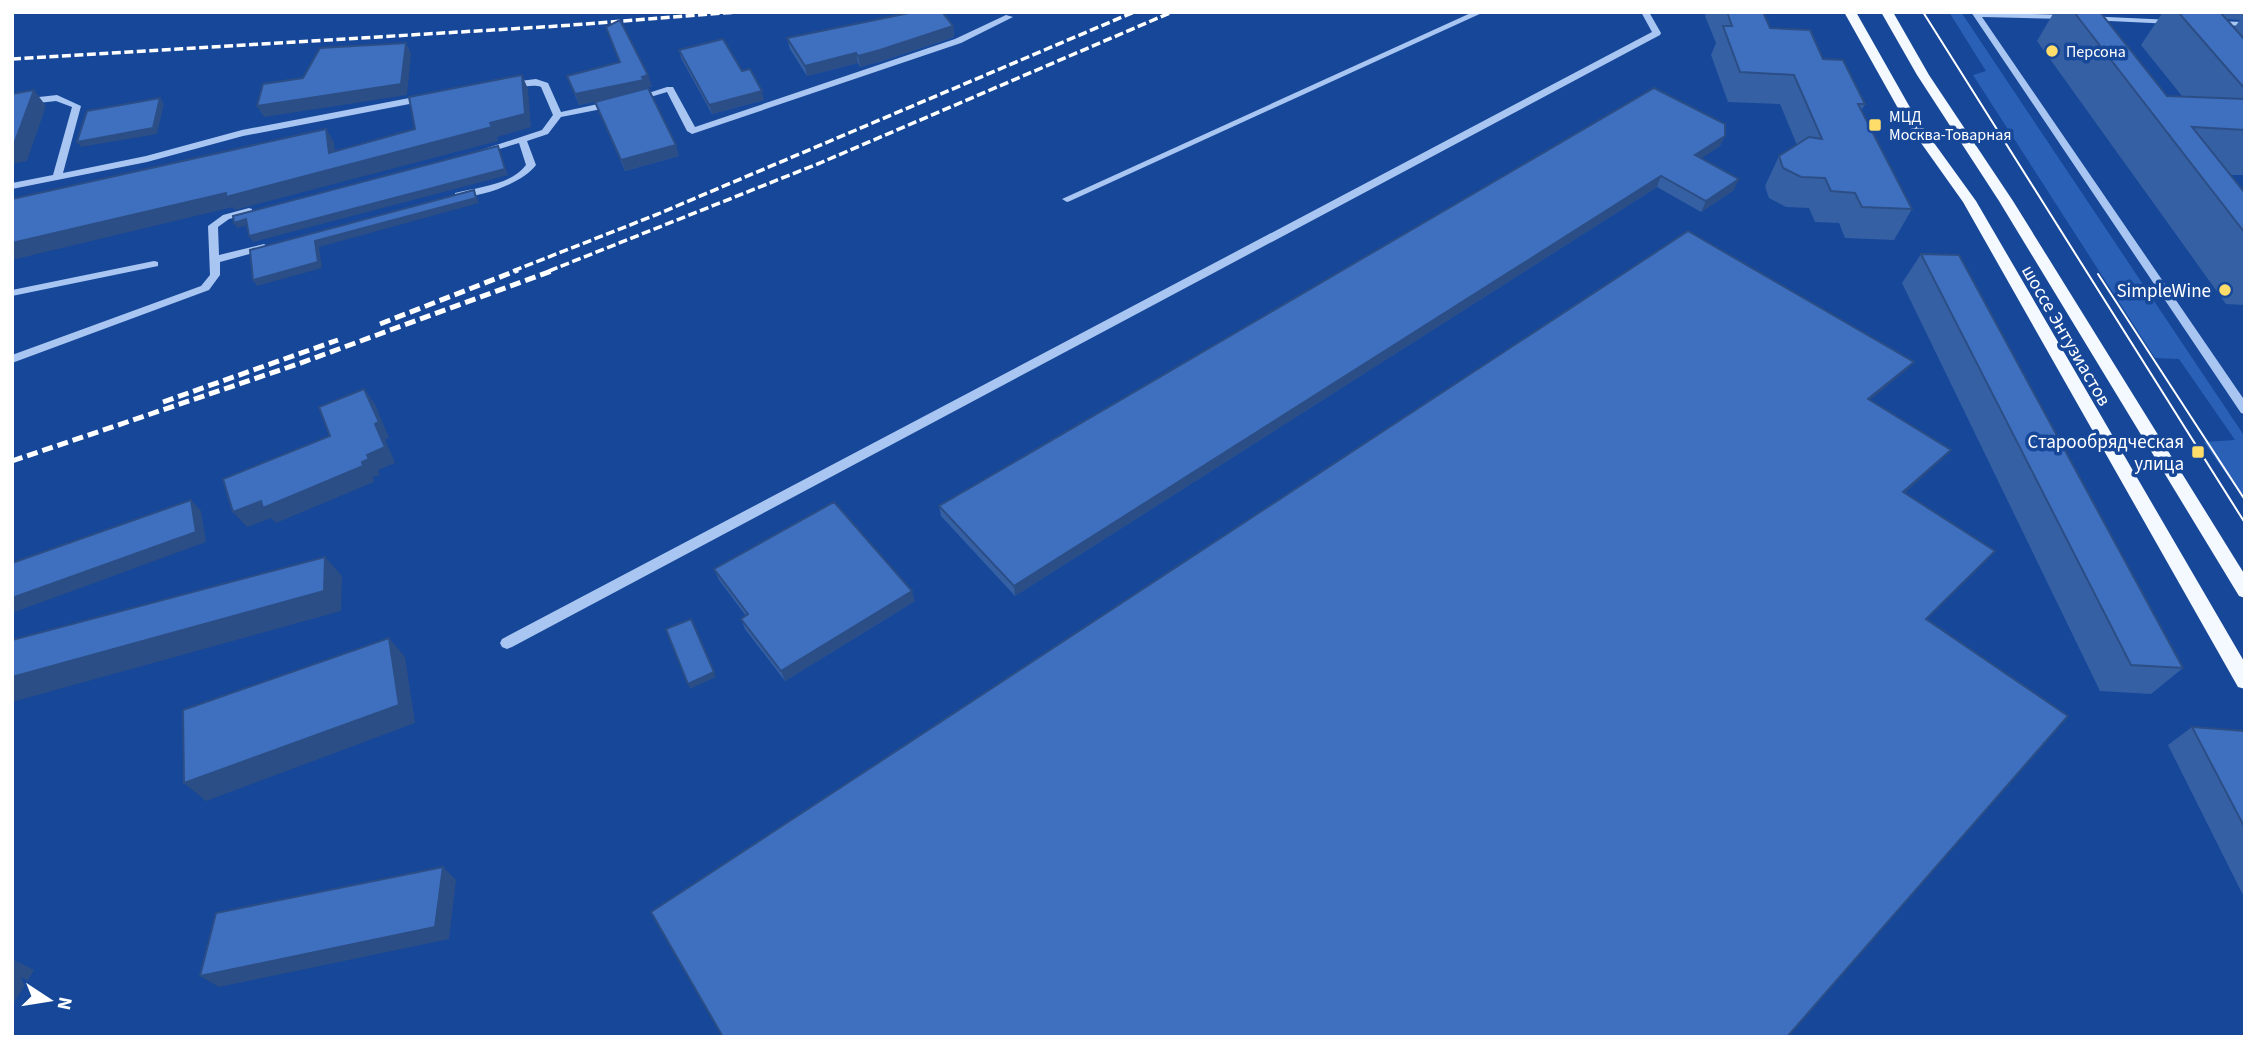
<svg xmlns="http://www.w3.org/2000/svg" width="2257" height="1049" font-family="'Source Sans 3',sans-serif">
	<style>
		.green { fill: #2a60b6 }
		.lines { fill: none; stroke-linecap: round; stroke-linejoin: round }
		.minor { fill: #a9c6f2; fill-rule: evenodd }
		.major { fill: #f4f8ff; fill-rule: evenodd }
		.tram { stroke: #fff; stroke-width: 2 }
		.rail-far1 { stroke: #fff; stroke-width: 3.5; stroke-dasharray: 9 3.5; stroke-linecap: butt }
		.rail { stroke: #fff; stroke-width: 5; stroke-dasharray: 11 5; stroke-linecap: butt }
		.wall { fill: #3660a4; fill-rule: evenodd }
		.shaded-wall { fill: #2c4e86 }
		.building { fill: #3f70bf; stroke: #2c4e86; stroke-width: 2 }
		.poi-dot { fill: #ffdd6a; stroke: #164798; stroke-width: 2.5 }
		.labels { text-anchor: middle; stroke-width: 7; stroke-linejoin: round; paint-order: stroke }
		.far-poi-label { font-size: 16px; fill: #fff; stroke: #164798; text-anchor: start }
		.poi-label { font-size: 19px; fill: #fff; stroke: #164798; text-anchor: end }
		.street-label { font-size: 19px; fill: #fff; stroke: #164798 }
	</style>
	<rect width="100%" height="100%" fill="#164798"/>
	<path class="green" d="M 1949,12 L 1961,12 L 2245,437 L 2245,501 L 2204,442 L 2235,440 L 2179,359 L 2155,358 L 1973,75 L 1986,71 Z"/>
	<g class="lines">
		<g class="minor">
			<path d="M 1473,12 L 1484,12 L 1070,201 L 1067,202 L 1062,199 Z"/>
			<path d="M 1641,12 L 1649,12 L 1661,33 L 1660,35 L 512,647 L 507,649 L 502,647 L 500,643 L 502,639 L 1652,32 Z"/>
			<path d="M 1971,12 L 2067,15 L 2071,17 L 2067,19 L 1982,17 L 2245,401 L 2245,414 L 2241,413 Z"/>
			<path d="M 1006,15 L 1013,17 L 961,43 L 692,134 L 687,131 L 667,92 L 637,101 L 633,98 L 667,87 L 673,87 L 695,127 L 955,39 Z"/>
			<path d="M 2086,16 L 2172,20 L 2176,22 L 2172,24 L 2089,20 L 2085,18 Z"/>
			<path d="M 2212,21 L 2245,22 L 2245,26 L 2215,25 L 2212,25 Z"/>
			<path d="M 536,79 L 548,83 L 561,112 L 612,101 L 616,104 L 612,107 L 561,117 L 548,134 L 527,141 L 536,165 C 522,184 477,199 455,197 L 455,193 C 478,187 511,185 526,165 L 519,143 L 483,154 L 478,151 L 542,130 L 553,115 L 541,87 C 530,83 517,91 508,85 L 512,82 Z"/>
			<path d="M 57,95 L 81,106 L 63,173 L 146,156 L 242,130 L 425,95 L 429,98 L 425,101 L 243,136 L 147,162 L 12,189 L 12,183 L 53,175 L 72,107 L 56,101 L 12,106 L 12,100 Z"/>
			<path d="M 249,208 L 252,209 L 252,213 L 229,219 L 218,227 L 219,255 L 264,244 L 269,247 L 268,249 L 220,262 L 220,275 L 209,290 L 12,363 L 12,355 L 201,286 L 210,275 L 208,226 L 223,215 Z"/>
			<path d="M 154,261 L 158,262 L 158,266 L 12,296 L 12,290 Z"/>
		</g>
		<g class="major">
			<path d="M 1844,12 L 1856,12 L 1916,118 L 1976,201 L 2245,663 L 2245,689 L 2238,687 L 1963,202 L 1904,119 Z"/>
			<path d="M 1881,12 L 1893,12 L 1929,75 L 2013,201 L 2245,575 L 2245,598 L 2239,596 L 1999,201 L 1917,75 Z"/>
		</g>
		<g class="tram">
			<path d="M 1923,12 L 2245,523"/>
			<path d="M 2098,274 L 2245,500"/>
		</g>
		<g class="rail-far1">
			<path d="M 12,59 L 559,26 L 737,12"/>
			<path d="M 513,271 L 658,214 L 1134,12"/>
			<path d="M 549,271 L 820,163 L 1172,12"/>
		</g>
		<g class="rail">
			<path d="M 380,324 L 518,270"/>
			<path d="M 163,402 L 338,340"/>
			<path d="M 12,461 L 298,364 L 554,270"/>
		</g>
	</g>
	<g class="wall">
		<path d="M 1707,12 L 1763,12 L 1770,28 L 1823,59 L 1865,104 L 1861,111 L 1912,209 L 1894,240 L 1845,238 L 1839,223 L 1815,222 L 1809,208 L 1786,207 L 1769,198 L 1765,186 L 1779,156 L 1797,145 L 1780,104 L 1728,102 L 1711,55 L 1716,43 L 1705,16 Z"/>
		<path d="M 2054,12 L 2100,12 L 2167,96 L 2182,96 L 2141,45 L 2163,12 L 2245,12 L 2245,175 L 2230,175 L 2245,193 L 2245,305 L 2226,304 L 2037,41 ZM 2226,19 L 2240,20 L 2234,28 Z"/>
		<path d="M 953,26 L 954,37 L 882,61 L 860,67 L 858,63 L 807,76 L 790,49 L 787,38 Z"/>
		<path d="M 606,27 L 652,86 L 646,88 L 679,156 L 625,171 L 595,102 L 611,98 L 579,105 L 567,76 L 620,63 Z"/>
		<path d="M 679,50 L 742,71 L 764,100 L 712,114 L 681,58 Z"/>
		<path d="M 1725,136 L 1720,146 L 1701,158 L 1734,190 L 1701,212 L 1657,187 L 1015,596 L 941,516 L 939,506 Z"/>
		<path d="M 1921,254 L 2183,668 L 2151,694 L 2100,691 L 1902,283 Z"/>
		<path d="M 714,569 L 915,601 L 785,681 L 745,629 L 741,619 L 746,616 L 719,580 Z"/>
		<path d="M 2192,727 L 2245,731 L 2245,899 L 2168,745 Z"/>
	</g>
	<g class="shaded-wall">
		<path d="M 953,26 L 954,37 L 882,61 L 860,67 L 858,56 Z"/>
		<path d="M 406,43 L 411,54 L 407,95 L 264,117 L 257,106 Z"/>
		<path d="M 856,53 L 858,63 L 807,76 L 805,66 Z"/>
		<path d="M 522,75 L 528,89 L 531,127 L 497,137 L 498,141 L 235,210 L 233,207 L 12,260 L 12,243 L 490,123 Z"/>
		<path d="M 648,75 L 652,86 L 646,88 L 647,91 L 579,105 L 575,94 Z"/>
		<path d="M 34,90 L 46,106 L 27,161 L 12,164 L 12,145 Z"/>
		<path d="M 762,91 L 764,100 L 712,114 L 709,105 Z"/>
		<path d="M 160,98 L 164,104 L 157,134 L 81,147 L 77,142 Z"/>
		<path d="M 326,129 L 334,142 L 336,167 L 329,153 Z"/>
		<path d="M 1725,136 L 1720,146 L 1690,166 L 1695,155 Z"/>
		<path d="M 676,145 L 679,156 L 625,171 L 621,160 Z"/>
		<path d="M 498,146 L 508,175 L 253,242 L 249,236 Z"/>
		<path d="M 1661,176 L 1657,187 L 1015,596 L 1014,586 Z"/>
		<path d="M 1739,179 L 1734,190 L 1701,212 L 1706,201 Z"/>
		<path d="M 474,190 L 479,203 L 319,247 L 322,268 L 257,286 L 253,280 L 315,241 Z"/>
		<path d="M 246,219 L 249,225 L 237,228 L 234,223 Z"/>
		<path d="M 1914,362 L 1910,367 L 1864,405 L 1868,399 Z"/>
		<path d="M 364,389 L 375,404 L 389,438 L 385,439 L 395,463 L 378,470 L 380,475 L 373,477 L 374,482 L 276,523 L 271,518 L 247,527 L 233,512 L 362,462 L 367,455 L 375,424 Z"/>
		<path d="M 1951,450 L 1947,455 L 1899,498 L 1903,492 Z"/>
		<path d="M 191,500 L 201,511 L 206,542 L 12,613 L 12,598 Z"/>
		<path d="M 325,557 L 342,576 L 341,611 L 12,702 L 12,677 Z"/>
		<path d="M 912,591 L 915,601 L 785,681 L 781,671 Z"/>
		<path d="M 691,619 L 716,677 L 690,689 L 688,684 Z"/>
		<path d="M 389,638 L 405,657 L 415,723 L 206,801 L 184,783 Z"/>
		<path d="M 443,867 L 456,880 L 449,939 L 219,987 L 200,976 Z"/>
		<path d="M 12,959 L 34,970 L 12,1006 Z"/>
	</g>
	<g class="building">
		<path d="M 914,12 L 942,12 L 953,26 L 880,50 L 858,56 L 856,53 L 805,66 L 787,38 Z"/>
		<path d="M 1727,12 L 1763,12 L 1770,28 L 1810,30 L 1823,59 L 1843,60 L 1865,104 L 1858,104 L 1912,209 L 1862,207 L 1855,193 L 1831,191 L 1825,178 L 1801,177 L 1783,168 L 1779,156 L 1809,137 L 1822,139 L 1794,75 L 1740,72 L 1723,26 L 1732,26 Z"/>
		<path d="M 2074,12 L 2100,12 L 2167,96 L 2245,99 L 2245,130 L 2192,127 L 2245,193 L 2245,233 Z"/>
		<path d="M 2178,12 L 2220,12 L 2245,40 L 2245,89 Z"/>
		<path d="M 620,20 L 648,75 L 642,77 L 644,80 L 575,94 L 567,76 L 620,62 L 606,27 Z"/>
		<path d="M 723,39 L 742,71 L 750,69 L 762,91 L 709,105 L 679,50 Z"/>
		<path d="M 406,43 L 401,84 L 257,106 L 263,84 L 303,78 L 320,48 Z"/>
		<path d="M 522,75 L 525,114 L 490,123 L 492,127 L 226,197 L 226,193 L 12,243 L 12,199 L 326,129 L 329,153 L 415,129 L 409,97 Z"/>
		<path d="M 648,88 L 676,145 L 621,160 L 595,102 Z"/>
		<path d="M 1654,88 L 1725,124 L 1725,136 L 1695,155 L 1739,179 L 1706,201 L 1661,176 L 1014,586 L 939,506 Z"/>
		<path d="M 34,90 L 14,144 L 12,145 L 12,94 Z"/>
		<path d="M 160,98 L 153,128 L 77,142 L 87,111 Z"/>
		<path d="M 498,146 L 505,169 L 249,236 L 246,219 L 234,223 L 233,216 Z"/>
		<path d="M 474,190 L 476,198 L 315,241 L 318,262 L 253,280 L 250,250 Z"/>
		<path d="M 1688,231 L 1914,362 L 1868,399 L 1951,450 L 1903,492 L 1995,551 L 1926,619 L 2068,716 L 1787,1037 L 723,1037 L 651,912 Z"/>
		<path d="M 1921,254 L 1959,255 L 2183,668 L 2131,665 Z"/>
		<path d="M 364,389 L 379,422 L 375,424 L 385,447 L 367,455 L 369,459 L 362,462 L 363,466 L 263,508 L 261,501 L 233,512 L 223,479 L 330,436 L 319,407 Z"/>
		<path d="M 191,500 L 196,532 L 12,598 L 12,563 Z"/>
		<path d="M 834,502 L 912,591 L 781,671 L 741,619 L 748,614 L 714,569 Z"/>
		<path d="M 325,557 L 324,591 L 12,677 L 12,640 Z"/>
		<path d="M 691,619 L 714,672 L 688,684 L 666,629 Z"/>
		<path d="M 389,638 L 399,705 L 184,783 L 183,710 Z"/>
		<path d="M 2192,727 L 2245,731 L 2245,828 Z"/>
		<path d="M 443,867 L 435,927 L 200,976 L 216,913 Z"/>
	</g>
	<g class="poi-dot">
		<circle cx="2052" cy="51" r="7"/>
		<rect x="1868" y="118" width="14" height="14" rx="3.5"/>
		<circle cx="2225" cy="290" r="7"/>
		<rect x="2191" y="445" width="14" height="14" rx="3.5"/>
	</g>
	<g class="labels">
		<g class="far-poi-label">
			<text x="2066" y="57">Персона</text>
			<text x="1889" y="122">МЦД<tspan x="1889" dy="18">Москва-Товарная</tspan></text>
		</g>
		<g class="poi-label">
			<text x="2211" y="297">SimpleWine</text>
			<text x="2184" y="448">Старообрядческая<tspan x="2184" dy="22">улица</tspan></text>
		</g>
		<g class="street-label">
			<text transform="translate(2067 335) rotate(60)" y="7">шоссе Энтузиастов</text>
		</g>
	</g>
	<rect width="2257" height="1049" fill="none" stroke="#ffffff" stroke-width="28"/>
	<g transform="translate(49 1000) rotate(102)" stroke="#164798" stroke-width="5" paint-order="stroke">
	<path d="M0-5L12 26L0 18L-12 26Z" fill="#ffffff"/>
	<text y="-10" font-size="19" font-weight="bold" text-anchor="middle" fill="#ffffff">N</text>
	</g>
</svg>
